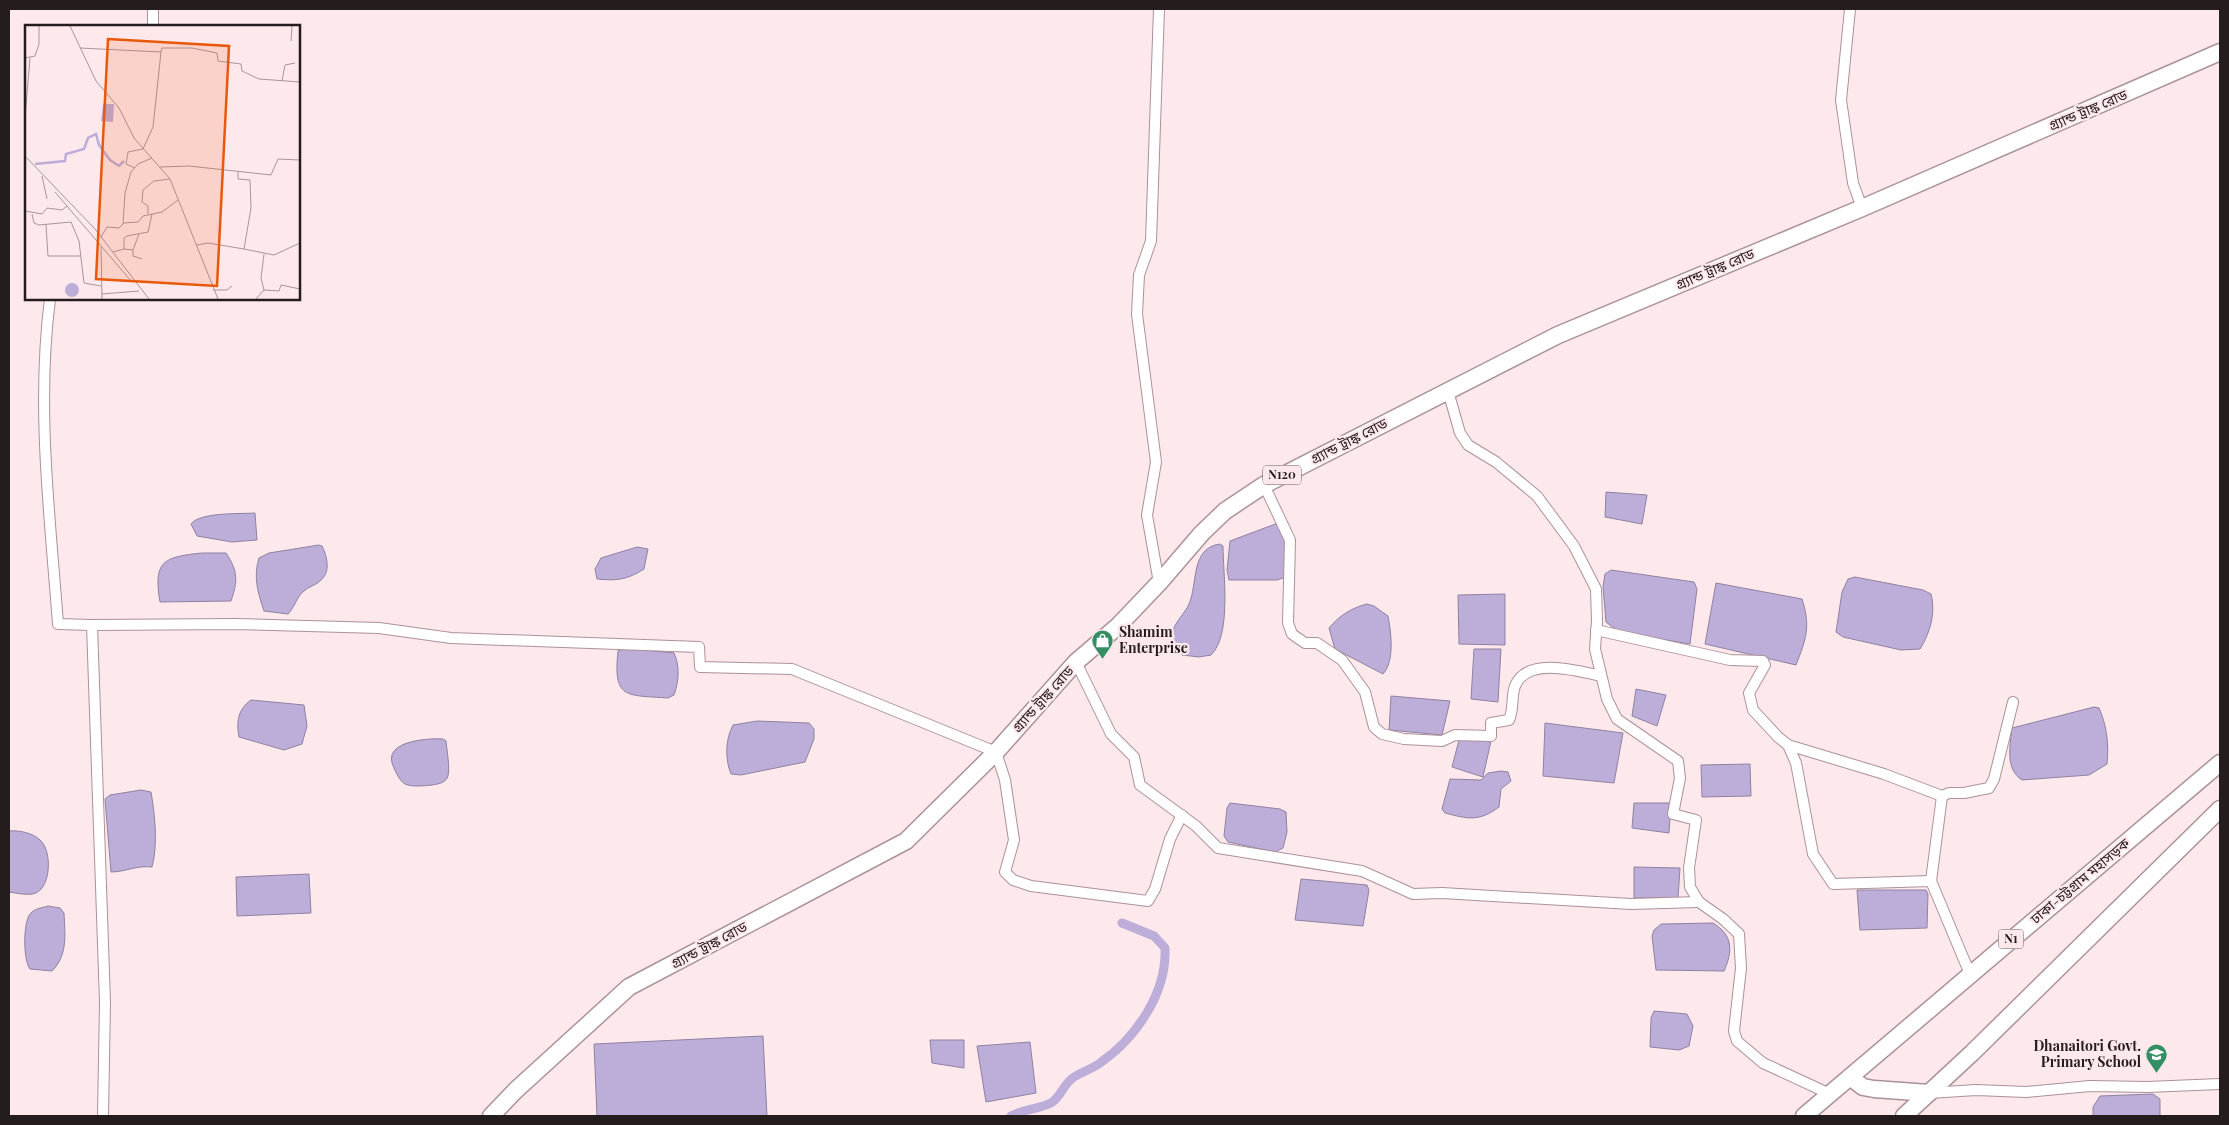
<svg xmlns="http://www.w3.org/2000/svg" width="2229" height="1125" font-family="'Playfair Display','Noto Sans Bengali',serif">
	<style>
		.water { fill: #bcadd9; stroke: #8f82a1 }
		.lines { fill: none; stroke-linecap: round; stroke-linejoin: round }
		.canal { stroke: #bcadd9; stroke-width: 9 }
		.minor-casing { stroke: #ab9297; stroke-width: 12 }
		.trunk-casing { stroke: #ab9297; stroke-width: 19 }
		.minor { stroke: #fff; stroke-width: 10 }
		.trunk { stroke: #fff; stroke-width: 16 }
		.labels { text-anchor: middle; stroke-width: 4.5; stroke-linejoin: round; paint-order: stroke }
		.shield { fill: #fde8ec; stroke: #66595c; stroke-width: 1 }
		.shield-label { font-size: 12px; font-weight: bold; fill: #251c1e }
		.street-label { font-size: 14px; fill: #251c1e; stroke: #fde8ec }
		.poi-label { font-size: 14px; font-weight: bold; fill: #251c1e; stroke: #fde8ec; text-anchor: start }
		.inset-river { fill: none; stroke: #bcadd9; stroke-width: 2.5 }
		.inset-road { fill: none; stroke: #a7969a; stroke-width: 1 }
		.view { fill: #e8590c; fill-opacity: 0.15; stroke: #e8590c; stroke-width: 2.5 }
		.inset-edge { fill: none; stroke: #251c1e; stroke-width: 2.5 }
	</style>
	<rect width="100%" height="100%" fill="#fde8ec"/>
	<g class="water">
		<path d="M 1606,492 L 1647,495 L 1642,524 L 1605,517 Z"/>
		<path d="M 255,513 L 257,540 L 232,542 L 197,536 L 191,524 C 200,512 240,514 255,513 Z"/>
		<path d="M 1278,523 L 1286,539 L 1286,577 L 1277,580 L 1229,580 L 1227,570 L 1230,541 Z"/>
		<path d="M 1220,544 L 1223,546 C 1223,573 1232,635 1211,655 L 1199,657 L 1182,655 C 1176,650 1172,639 1173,631 C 1175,622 1185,613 1189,604 C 1198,584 1190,548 1220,544 Z"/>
		<path d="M 319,545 L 322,546 C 327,556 331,572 321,580 C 317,585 309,586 304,591 C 297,596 295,607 288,614 L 264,611 C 258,593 253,577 259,558 L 269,553 Z"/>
		<path d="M 637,547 L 648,549 L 644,569 C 627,580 616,581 597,579 L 595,569 L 601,558 Z"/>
		<path d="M 202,553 L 226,553 C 238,571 238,581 231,601 L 160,602 C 153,561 163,557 202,553 Z"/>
		<path d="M 1611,570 L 1694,582 L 1697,589 L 1690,644 L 1619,632 L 1606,622 L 1603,587 L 1605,574 Z"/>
		<path d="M 1855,577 L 1923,590 L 1931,594 C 1936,613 1930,633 1920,649 L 1901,650 L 1843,637 L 1836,632 L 1842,592 L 1848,579 Z"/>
		<path d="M 1716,583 L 1802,599 C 1811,627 1806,639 1796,665 L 1705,644 Z"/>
		<path d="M 1505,594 L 1505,645 L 1459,644 L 1458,595 Z"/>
		<path d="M 1367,604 L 1374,606 L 1388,616 C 1391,632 1395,661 1383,674 L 1335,649 L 1329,628 C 1339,616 1351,608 1367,604 Z"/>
		<path d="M 625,648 L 674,653 C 680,666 679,681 674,695 L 668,698 C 625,695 613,699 618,651 Z"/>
		<path d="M 1474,649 L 1501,649 L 1498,702 L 1471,699 Z"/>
		<path d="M 1636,689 L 1666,695 L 1657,726 L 1632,716 Z"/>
		<path d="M 1391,696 L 1450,701 L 1442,735 L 1389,730 Z"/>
		<path d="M 251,700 L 304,705 L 307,726 L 302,744 L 284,750 L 239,737 C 236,722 238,709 251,700 Z"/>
		<path d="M 2094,707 L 2099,708 C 2107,726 2109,744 2107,764 L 2089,775 L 2022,780 C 2005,769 2010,746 2012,728 Z"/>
		<path d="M 757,721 L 809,723 L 814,729 L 814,739 L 805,762 L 741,775 L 731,774 C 725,759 725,740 733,725 Z"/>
		<path d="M 1545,723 L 1623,733 L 1614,783 L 1543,776 Z"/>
		<path d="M 443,739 L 446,741 C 447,752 450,766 448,776 C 446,783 438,784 432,785 C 424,786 411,787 405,784 C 400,781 396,773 394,768 C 380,741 427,738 443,739 Z"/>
		<path d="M 1459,740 L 1491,741 L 1483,777 L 1452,767 Z"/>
		<path d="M 1750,764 L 1751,796 L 1702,797 L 1701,765 Z"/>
		<path d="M 1501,771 L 1508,772 L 1511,781 L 1501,789 L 1499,807 C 1479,822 1468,819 1445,813 L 1442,809 L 1450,779 L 1481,780 L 1488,773 Z"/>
		<path d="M 141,790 L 151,792 C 155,815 158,845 152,867 C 137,865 125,872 111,872 L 105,799 L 110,795 Z"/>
		<path d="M 1230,803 L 1280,809 L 1286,812 L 1287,832 L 1283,848 L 1275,852 L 1228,842 L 1224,836 L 1227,808 Z"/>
		<path d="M 1634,803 L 1671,803 L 1669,833 L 1632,828 Z"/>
		<path d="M 9,831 C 19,830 34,833 41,841 C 52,852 51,886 36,893 C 29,896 16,893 9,892 Z"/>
		<path d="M 1634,867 L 1680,868 L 1678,898 L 1634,898 Z"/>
		<path d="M 309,874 L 311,913 L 237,916 L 236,877 Z"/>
		<path d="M 1301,879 L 1367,885 L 1369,890 L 1363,926 L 1295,920 Z"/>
		<path d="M 1857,890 L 1926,890 L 1928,894 L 1927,928 L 1860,930 Z"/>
		<path d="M 48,906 L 60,908 L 64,913 C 65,934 68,955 52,971 L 30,969 C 23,960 23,923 30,914 C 35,908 42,908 48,906 Z"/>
		<path d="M 1713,923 C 1733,935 1733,951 1724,971 L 1656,970 L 1652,936 L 1654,930 L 1661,924 Z"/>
		<path d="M 1654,1011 L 1687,1014 L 1693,1026 L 1689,1046 L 1679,1050 L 1650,1047 L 1651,1018 Z"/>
		<path d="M 763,1036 L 767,1116 L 597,1116 L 594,1044 Z"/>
		<path d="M 930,1040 L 964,1040 L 964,1068 L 932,1063 Z"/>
		<path d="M 1030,1042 L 1036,1093 L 986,1102 L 977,1046 Z"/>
		<path d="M 2153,1094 L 2160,1099 L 2160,1116 L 2093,1116 L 2093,1107 L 2100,1096 Z"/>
	</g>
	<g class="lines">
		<path class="canal" d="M 1011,1116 C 1024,1109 1039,1109 1051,1103 C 1061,1097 1064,1083 1074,1077 C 1082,1072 1092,1069 1100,1063 C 1136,1038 1167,993 1165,948 L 1154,936 L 1122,923"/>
		<defs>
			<g id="minor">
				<path d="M 1850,9 L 1841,100 L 1853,183 L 1862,208"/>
				<path d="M 153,26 L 153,9"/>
				<path d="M 50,299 C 36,407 50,516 58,624 L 92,625 L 105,1002 L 103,1116"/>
				<path d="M 1448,391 L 1460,433 L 1468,445 L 1496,462 L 1537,496 L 1574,546 L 1596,589 L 1597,621 L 1595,649 L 1607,699 L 1617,719 L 1678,761 L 1680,778 L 1673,814 L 1696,820 L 1689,868 L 1690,887 L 1699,902 L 1723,919 L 1739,934 L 1741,968 L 1734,1031 L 1737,1041 L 1763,1063 L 1830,1094"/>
				<path d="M 1264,485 L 1290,540 L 1288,623 L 1292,634 L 1305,643 L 1317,643 L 1342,660 L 1365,692 L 1374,727 L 1382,734 L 1404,739 L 1442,741 L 1455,735 L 1491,736 L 1491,723 L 1509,720 C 1514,710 1511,697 1515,686 C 1527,656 1578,671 1601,676"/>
				<path d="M 1159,583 L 1147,515 L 1156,462 L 1137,314 L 1139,275 L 1151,241 L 1159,9"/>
				<path d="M 92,625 L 236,624 L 379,628 L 451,638 L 699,647 L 700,667 L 792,669 L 996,752 L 1005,780 L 1014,840 L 1005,872 L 1013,880 L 1031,886 L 1148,901 L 1155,889 L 1170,839 L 1182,815"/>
				<path d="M 1596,630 L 1730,660 L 1763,661 L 1765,665 L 1749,693 L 1753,710 L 1778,737 L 1788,745 L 1796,763 L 1813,854 L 1833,884 L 1931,881 L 1970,974"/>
				<path d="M 1076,662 L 1111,734 L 1134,757 L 1140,785 L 1196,826 L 1218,848 L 1362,871 L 1413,894 L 1442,893 L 1631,904 L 1699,902"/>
				<path d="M 1788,745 L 1884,774 L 1942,796"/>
				<path d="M 1931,881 L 1942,796 L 1949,793 L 1964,793 L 1989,788 L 1994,779 L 2013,702"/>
				<path d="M 1929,1093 L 1976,1090 L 2026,1092 L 2090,1086 L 2147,1087 L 2220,1084"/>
			</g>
			<g id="trunk">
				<path d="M 1850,1077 L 1863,1087 L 1874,1089 L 1929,1093"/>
				<path d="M 491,1116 L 516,1090 L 629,987 L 906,841 L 996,752 L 1076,662 L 1118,626 L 1159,583 L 1202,533 L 1225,511 L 1264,485 L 1558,335 L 1862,208 L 2220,52"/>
				<path d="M 1804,1116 L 2220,763"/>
				<path d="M 1904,1116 L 1972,1053 L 2220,809"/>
			</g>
		</defs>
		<use href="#minor" class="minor-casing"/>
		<use href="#trunk" class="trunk-casing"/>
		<use href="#minor" class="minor"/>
		<use href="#trunk" class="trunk"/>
	</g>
	<defs>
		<symbol id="shop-pin" viewBox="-11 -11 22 30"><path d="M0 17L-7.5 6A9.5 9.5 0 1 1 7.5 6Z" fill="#338e64" stroke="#fde8ec"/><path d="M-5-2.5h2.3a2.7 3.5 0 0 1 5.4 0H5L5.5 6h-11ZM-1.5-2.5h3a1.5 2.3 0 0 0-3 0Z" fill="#fff"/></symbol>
		<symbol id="school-pin" viewBox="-11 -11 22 30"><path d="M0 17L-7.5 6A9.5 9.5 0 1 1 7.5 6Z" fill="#338e64" stroke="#fde8ec"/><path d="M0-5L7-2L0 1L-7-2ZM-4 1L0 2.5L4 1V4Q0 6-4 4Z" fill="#fff"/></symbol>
	</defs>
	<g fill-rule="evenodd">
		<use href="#shop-pin" x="1090" y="628" width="25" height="34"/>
		<use href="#school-pin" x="2144" y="1042" width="25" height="34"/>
	</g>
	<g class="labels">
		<g class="shield">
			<rect x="1263" y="465.5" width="38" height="19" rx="4"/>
			<rect x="1998.5" y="929.5" width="25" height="19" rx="4"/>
		</g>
		<g class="shield-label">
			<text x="1282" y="479">N120</text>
			<text x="2011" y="943">N1</text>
		</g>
		<g class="street-label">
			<text transform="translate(2088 110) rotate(-23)" y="5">গ্র্যান্ড ট্রাঙ্ক রোড</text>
			<text transform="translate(1715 269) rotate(-23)" y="5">গ্র্যান্ড ট্রাঙ্ক রোড</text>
			<text transform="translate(1349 441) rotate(-27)" y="5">গ্র্যান্ড ট্রাঙ্ক রোড</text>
			<text transform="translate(1043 699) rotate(-48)" y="5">গ্র্যান্ড ট্রাঙ্ক রোড</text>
			<text transform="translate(2080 881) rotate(-40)" y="5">ঢাকা-চট্টগ্রাম মহাসড়ক</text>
			<text transform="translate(709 945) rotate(-28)" y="5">গ্র্যান্ড ট্রাঙ্ক রোড</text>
		</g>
		<g class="poi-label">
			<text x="1119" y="637">Shamim<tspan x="1119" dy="16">Enterprise</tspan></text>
			<text x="2141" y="1051" text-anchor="end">Dhanaitori Govt.<tspan x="2141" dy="16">Primary School</tspan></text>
		</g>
	</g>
	<g transform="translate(25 25)">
		<rect width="275" height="275" fill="#fde8ec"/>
		<path d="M 78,79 L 89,79 L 88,97 L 76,96 ZM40 265a7 7 0 1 1 14 0a7 7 0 1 1-14 0Z" fill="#bcadd9"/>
		<path class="inset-river" d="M 10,139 L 40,136 L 41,129 L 59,124 L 63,113 L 71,109 L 74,120 L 85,135 L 94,141 L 99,136"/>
		<path class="inset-road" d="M 45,1 L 71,56 L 94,83 L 109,113 L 145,154 L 193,274M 266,16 L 267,1M 55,23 L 136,27 L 137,23 L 167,23 L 192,28 L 193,36 L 216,39 L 217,46 L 234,54 L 275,57M 0,33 L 10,31 L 14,19 L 14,1M 257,56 L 260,40 L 270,38M 0,92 L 5,33M 0,131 L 70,204 L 124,274M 135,142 L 164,141 L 246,150 L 253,134 L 275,135M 110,143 L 101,139 L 103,127 L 118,124 L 128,102 L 136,27M 213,147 L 213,154 L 225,155 L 226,183 L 219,224 L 249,230 L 275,218M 17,151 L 22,174M 30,167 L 106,256M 0,186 L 17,189 L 22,183 L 37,185 L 42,181M 7,189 L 9,198 L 14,200 L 46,197 L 54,216 L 59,258 L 76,261M 123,189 L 123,181 L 117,177 L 118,165 L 129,156 L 145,154M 98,199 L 100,168 L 106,147 L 113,139 L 127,133M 21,200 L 23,231 L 56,231M 76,212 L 82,202 L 94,203 L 99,198 L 113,197 L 118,191 L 137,187 L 153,175M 172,220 L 183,218 L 219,224M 76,222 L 77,274M 99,224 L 108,225 L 108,231 L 117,234M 108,225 L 114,209M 88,227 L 99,224 L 99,213 L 102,211 L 123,207 L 127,189M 188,265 L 202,265 L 207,261M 239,265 L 254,266 L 256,260 L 275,264M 77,269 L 114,266M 231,274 L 239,265 L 236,253 L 239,229"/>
		<path class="view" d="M 83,14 L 204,21 L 192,261 L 71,254 Z"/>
		<rect width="275" height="275" class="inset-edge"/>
	</g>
	<rect width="2229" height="1125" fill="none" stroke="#251c1e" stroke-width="20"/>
</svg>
